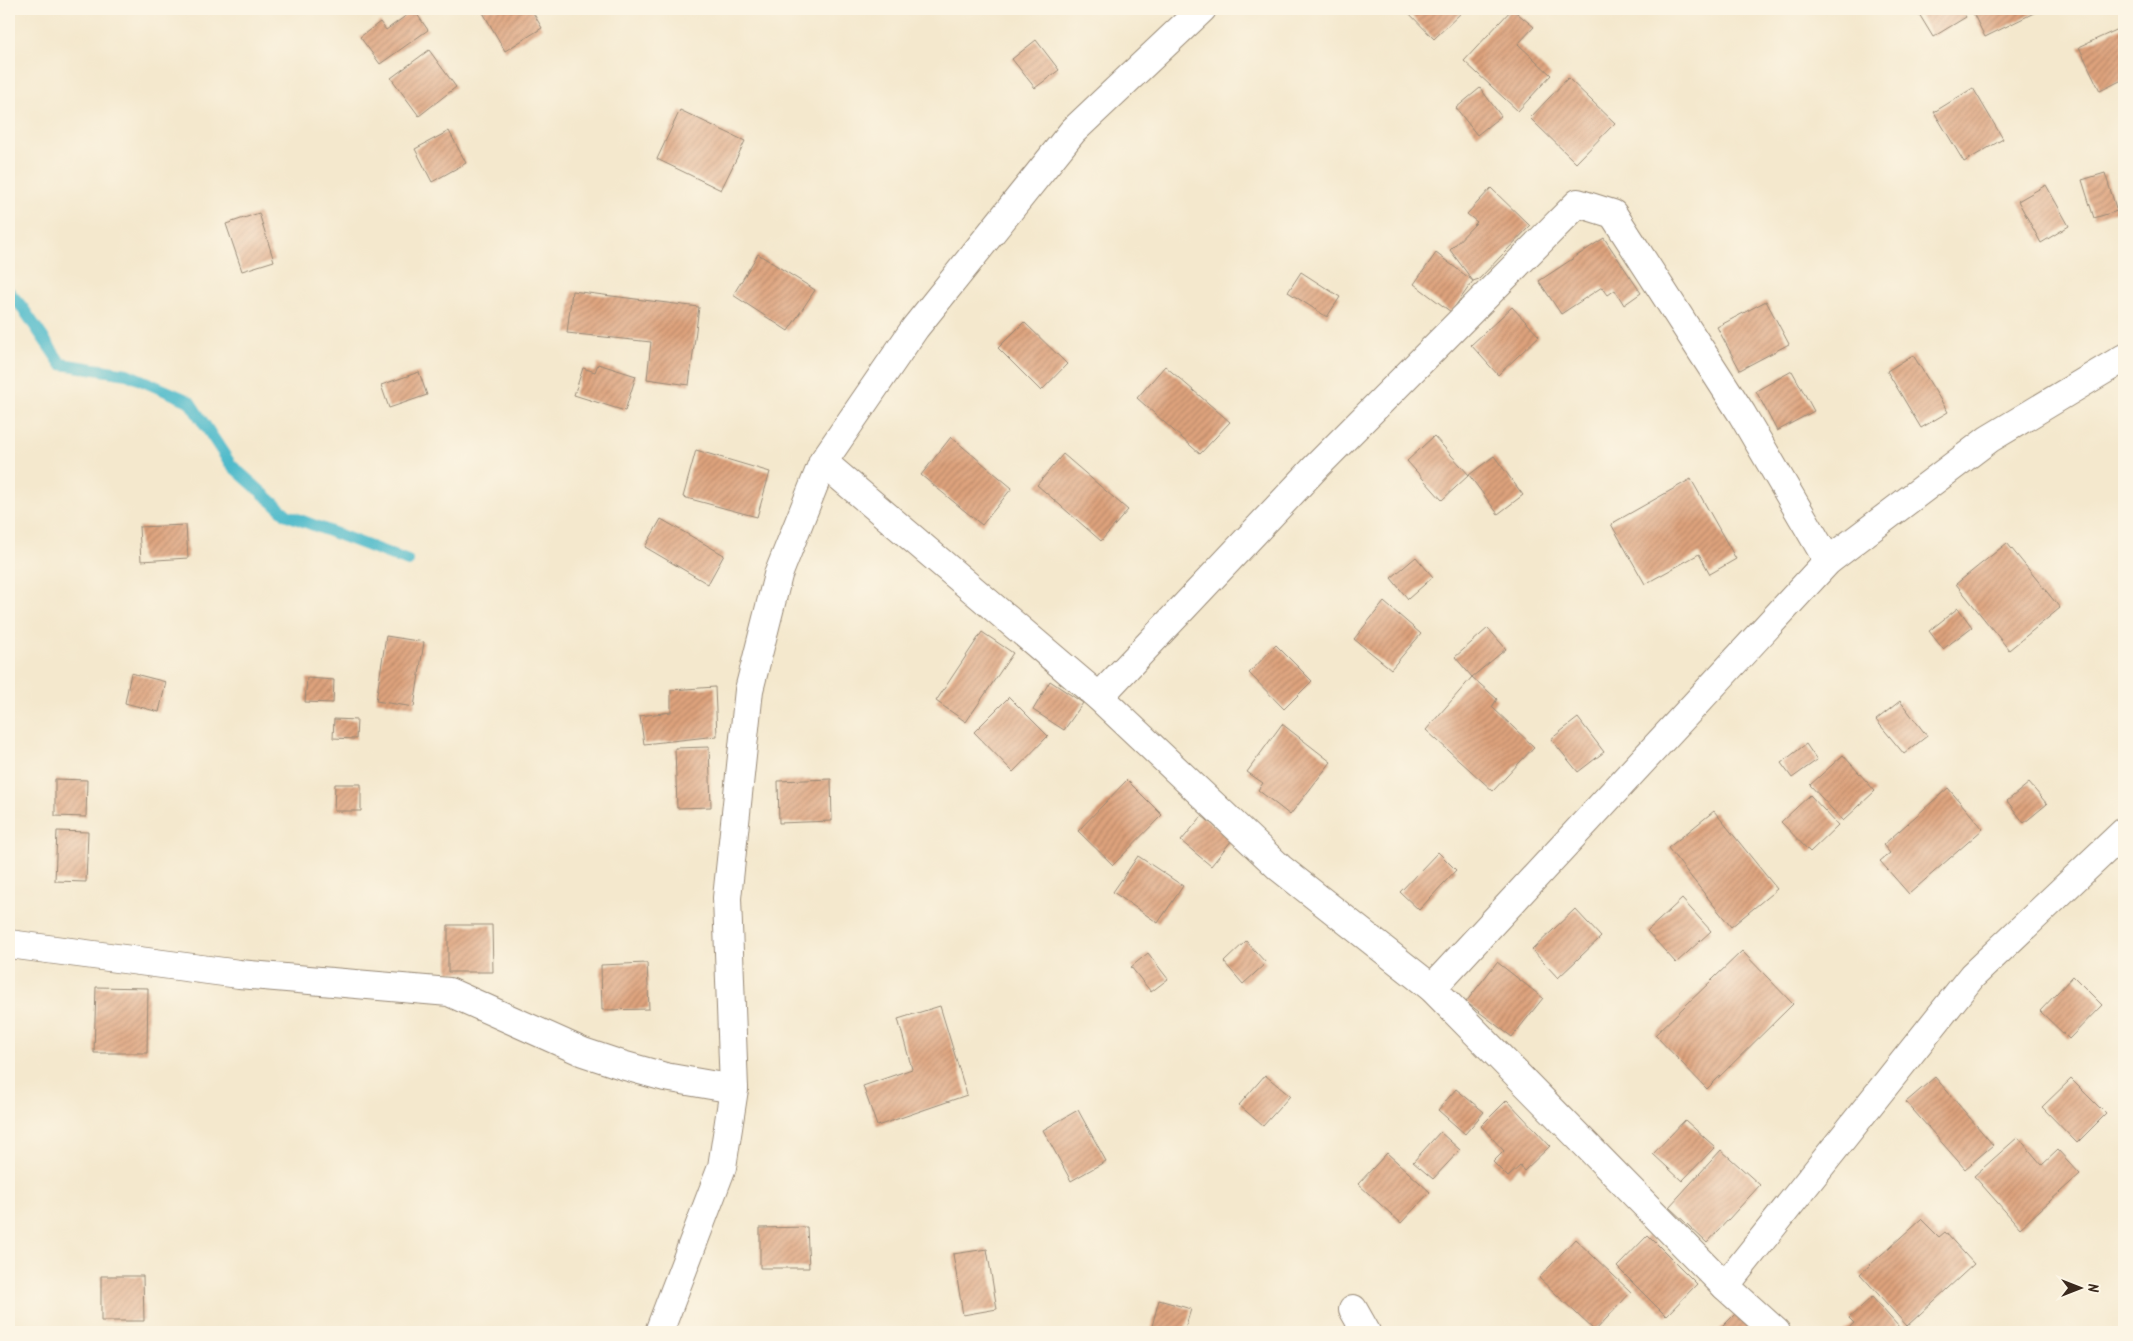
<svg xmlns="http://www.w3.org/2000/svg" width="2133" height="1341" font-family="Kalam,sans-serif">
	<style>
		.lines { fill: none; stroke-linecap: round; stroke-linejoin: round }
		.stream { stroke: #4ebaca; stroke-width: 12 }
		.building { fill: url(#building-hatch) }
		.street-casing { stroke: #988976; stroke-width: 30 }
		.street { stroke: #fff; stroke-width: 28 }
	</style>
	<defs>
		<pattern id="building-hatch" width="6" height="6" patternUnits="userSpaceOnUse" patternTransform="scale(1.25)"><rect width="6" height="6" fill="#dea37d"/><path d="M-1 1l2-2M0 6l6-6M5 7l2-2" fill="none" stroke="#b58566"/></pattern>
	</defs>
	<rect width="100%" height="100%" fill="#fcf5e5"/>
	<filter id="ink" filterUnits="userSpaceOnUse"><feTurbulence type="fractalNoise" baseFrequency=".02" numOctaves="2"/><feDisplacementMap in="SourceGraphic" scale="10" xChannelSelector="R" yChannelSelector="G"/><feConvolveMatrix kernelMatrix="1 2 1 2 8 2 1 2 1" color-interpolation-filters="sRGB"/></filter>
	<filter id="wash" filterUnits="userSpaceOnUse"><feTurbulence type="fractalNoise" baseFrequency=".0096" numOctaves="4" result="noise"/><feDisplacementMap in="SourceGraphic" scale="20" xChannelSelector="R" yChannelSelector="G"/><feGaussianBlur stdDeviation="1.12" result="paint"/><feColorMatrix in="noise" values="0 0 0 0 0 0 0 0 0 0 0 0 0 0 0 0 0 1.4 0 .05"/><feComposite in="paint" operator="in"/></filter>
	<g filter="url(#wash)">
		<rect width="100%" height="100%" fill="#f4e8cd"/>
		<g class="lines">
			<path class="stream" d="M 9,292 L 22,307 L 61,364 L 127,374 L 189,401 L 231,465 L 287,515 L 408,561"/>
		</g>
		<g id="blocks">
			<g class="building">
				<path d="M 481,9 L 531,9 L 542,28 L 505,51 Z"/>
				<path d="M 1405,9 L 1465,9 L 1434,39 Z"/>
				<path d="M 1512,9 L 1534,27 L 1518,44 L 1551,75 L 1518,111 L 1464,61 Z"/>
				<path d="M 1916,9 L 1960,9 L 1966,17 L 1933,37 Z"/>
				<path d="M 1971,9 L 2042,9 L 1985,37 Z"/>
				<path d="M 414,10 L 428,30 L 380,64 L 360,37 L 380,22 L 386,30 Z"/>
				<path d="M 2123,27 L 2124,79 L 2100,91 L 2079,47 Z"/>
				<path d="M 1036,40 L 1059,70 L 1035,88 L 1012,59 Z"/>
				<path d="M 429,50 L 456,87 L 419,116 L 391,78 Z"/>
				<path d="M 1568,78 L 1615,123 L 1576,163 L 1530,118 Z"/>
				<path d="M 1480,88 L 1501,116 L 1477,135 L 1456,108 Z"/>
				<path d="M 1973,88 L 2003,139 L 1964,162 L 1934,112 Z"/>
				<path d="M 680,110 L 745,141 L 721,190 L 657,159 Z"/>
				<path d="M 449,131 L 466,163 L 432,182 L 415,149 Z"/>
				<path d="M 2105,173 L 2117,211 L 2094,218 L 2082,180 Z"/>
				<path d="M 2046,185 L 2069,226 L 2041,243 L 2018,201 Z"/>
				<path d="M 1491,188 L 1530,226 L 1479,279 L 1473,281 L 1450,250 L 1477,222 L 1467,214 Z"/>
				<path d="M 259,213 L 274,261 L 242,271 L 226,224 Z"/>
				<path d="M 1604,238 L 1641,293 L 1624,305 L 1615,290 L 1608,295 L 1602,287 L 1561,314 L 1539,281 Z"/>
				<path d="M 1436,253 L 1473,281 L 1451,312 L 1414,284 Z"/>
				<path d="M 758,254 L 815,290 L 788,331 L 733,295 Z"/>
				<path d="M 1301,272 L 1340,297 L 1327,317 L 1288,292 Z"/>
				<path d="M 572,291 L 699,307 L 689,385 L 647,379 L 651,342 L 567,333 Z"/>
				<path d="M 1766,301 L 1789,344 L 1740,370 L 1717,327 Z"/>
				<path d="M 1512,307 L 1539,336 L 1498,375 L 1471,345 Z"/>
				<path d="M 1024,322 L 1067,364 L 1041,391 L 998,348 Z"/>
				<path d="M 1913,355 L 1948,412 L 1921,428 L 1887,371 Z"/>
				<path d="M 598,364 L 636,376 L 625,411 L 574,395 L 583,368 L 595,372 Z"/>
				<path d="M 1165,366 L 1230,422 L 1200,454 L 1137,398 Z"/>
				<path d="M 1792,371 L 1814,411 L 1777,431 L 1756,391 Z"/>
				<path d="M 419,372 L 427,395 L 389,408 L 381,385 Z"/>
				<path d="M 1434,436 L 1469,475 L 1442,500 L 1407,461 Z"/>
				<path d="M 951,437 L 1012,488 L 982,525 L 921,475 Z"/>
				<path d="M 696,450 L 770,472 L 757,517 L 683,497 Z"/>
				<path d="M 1063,454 L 1128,510 L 1101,541 L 1037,485 Z"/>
				<path d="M 1494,456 L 1523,495 L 1498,514 L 1469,475 Z"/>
				<path d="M 1691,479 L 1736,559 L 1710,574 L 1699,554 L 1645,584 L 1611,524 Z"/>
				<path d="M 661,519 L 724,555 L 708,584 L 645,547 Z"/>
				<path d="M 186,525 L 188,558 L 141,561 L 139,527 Z"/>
				<path d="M 2007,543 L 2060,608 L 2009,650 L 1956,584 Z"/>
				<path d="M 1416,557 L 1433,577 L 1408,599 L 1391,578 Z"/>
				<path d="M 1384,602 L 1421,634 L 1391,669 L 1354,639 Z"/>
				<path d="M 1958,608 L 1972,627 L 1943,649 L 1929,631 Z"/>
				<path d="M 1488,628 L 1506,649 L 1472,677 L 1455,657 Z"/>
				<path d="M 982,632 L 1013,653 L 966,722 L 936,701 Z"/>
				<path d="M 386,636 L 424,642 L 414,707 L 376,701 Z"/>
				<path d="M 1276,645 L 1312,681 L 1284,709 L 1249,673 Z"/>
				<path d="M 131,673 L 166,682 L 159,712 L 125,703 Z"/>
				<path d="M 1472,677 L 1497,699 L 1492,707 L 1534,747 L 1493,791 L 1426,730 Z"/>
				<path d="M 307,678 L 334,680 L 333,703 L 305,702 Z"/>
				<path d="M 1050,681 L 1083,703 L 1064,730 L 1033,710 Z"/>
				<path d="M 715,687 L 717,736 L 644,744 L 640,716 L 671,712 L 671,690 Z"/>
				<path d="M 1009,697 L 1048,736 L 1013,772 L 974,732 Z"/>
				<path d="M 1900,701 L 1927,736 L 1904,754 L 1876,720 Z"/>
				<path d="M 1578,718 L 1604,752 L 1578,772 L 1551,739 Z"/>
				<path d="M 334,719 L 357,720 L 356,739 L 333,738 Z"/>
				<path d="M 1282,724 L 1331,762 L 1290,815 L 1258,790 L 1263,783 L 1247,772 Z"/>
				<path d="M 1806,744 L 1817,760 L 1792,778 L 1781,763 Z"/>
				<path d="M 709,747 L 711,807 L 677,808 L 675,748 Z"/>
				<path d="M 1843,755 L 1875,791 L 1843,821 L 1810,785 Z"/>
				<path d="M 55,779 L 87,780 L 86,817 L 55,816 Z"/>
				<path d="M 831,779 L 832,821 L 779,823 L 778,781 Z"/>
				<path d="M 1127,780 L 1162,815 L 1113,865 L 1078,831 Z"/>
				<path d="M 2029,783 L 2047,804 L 2024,823 L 2007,801 Z"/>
				<path d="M 335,784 L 361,784 L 361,811 L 334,811 Z"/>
				<path d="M 1948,788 L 1983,829 L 1909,894 L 1880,861 L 1890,853 L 1883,845 Z"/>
				<path d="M 1810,795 L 1838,825 L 1810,852 L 1781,822 Z"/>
				<path d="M 1714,811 L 1777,889 L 1731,927 L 1668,848 Z"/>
				<path d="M 1202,816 L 1232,840 L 1211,866 L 1181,841 Z"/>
				<path d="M 57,831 L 88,832 L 86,882 L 55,881 Z"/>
				<path d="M 1438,852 L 1456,870 L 1419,910 L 1400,892 Z"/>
				<path d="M 1138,856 L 1183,886 L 1158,923 L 1113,892 Z"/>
				<path d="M 1682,899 L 1711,931 L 1676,963 L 1647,931 Z"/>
				<path d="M 1575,909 L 1601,937 L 1558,978 L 1532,950 Z"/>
				<path d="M 448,925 L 492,925 L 493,972 L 448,972 Z"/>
				<path d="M 1246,941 L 1266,963 L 1243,984 L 1224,962 Z"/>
				<path d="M 1742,951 L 1793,1004 L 1707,1089 L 1655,1035 Z"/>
				<path d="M 1148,953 L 1168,979 L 1151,992 L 1131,967 Z"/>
				<path d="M 1497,962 L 1543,998 L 1512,1037 L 1466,1002 Z"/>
				<path d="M 647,963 L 649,1009 L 602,1010 L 601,965 Z"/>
				<path d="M 2073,976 L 2102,1005 L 2069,1039 L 2040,1011 Z"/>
				<path d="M 96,987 L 148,988 L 147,1053 L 94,1053 Z"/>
				<path d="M 940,1006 L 967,1095 L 877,1126 L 863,1086 L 912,1069 L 898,1019 Z"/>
				<path d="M 1265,1075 L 1290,1096 L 1263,1126 L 1239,1105 Z"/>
				<path d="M 1935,1077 L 1993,1145 L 1965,1169 L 1906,1102 Z"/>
				<path d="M 2071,1079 L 2106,1114 L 2077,1143 L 2042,1107 Z"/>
				<path d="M 1456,1089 L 1484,1112 L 1465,1134 L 1438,1110 Z"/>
				<path d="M 1507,1100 L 1550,1146 L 1524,1171 L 1520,1166 L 1508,1177 L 1493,1162 L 1504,1151 L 1481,1126 Z"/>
				<path d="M 1078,1110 L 1106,1161 L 1071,1181 L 1043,1130 Z"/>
				<path d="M 1685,1120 L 1715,1147 L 1682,1181 L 1653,1154 Z"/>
				<path d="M 1440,1132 L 1460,1150 L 1433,1179 L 1413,1162 Z"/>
				<path d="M 2018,1137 L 2042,1165 L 2058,1150 L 2080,1174 L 2020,1228 L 1974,1176 Z"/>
				<path d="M 1721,1150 L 1760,1185 L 1707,1243 L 1669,1207 Z"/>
				<path d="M 1387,1153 L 1430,1192 L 1401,1223 L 1358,1184 Z"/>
				<path d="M 1921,1219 L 1939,1237 L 1945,1232 L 1974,1264 L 1907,1326 L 1860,1274 Z"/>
				<path d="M 807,1227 L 809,1268 L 760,1268 L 760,1228 Z"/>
				<path d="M 1648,1235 L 1697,1284 L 1666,1316 L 1617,1267 Z"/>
				<path d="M 1575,1239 L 1631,1292 L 1595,1331 L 1539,1278 Z"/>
				<path d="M 987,1249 L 997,1309 L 963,1315 L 953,1254 Z"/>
				<path d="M 101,1276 L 143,1276 L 144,1321 L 101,1321 Z"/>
				<path d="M 1872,1297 L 1899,1327 L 1893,1332 L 1844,1332 L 1854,1323 L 1849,1318 Z"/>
				<path d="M 1159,1300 L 1191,1309 L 1184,1332 L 1151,1330 Z"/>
				<path d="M 1738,1311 L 1758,1332 L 1717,1332 Z"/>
				<path d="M 1907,1326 L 1913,1332 L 1901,1332 Z"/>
			</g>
		</g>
	</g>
	<g filter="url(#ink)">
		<use href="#blocks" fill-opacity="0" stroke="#988976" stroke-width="1"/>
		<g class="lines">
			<defs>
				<g id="street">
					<path d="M 823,462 L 1099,697 L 1280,868 L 1432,988 L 1725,1286 L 1776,1332"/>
					<path d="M 1099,697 L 1316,467 L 1578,203 L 1613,214 L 1742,414 L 1828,561"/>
					<path d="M 9,944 L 239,974 L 449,992 L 583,1052 L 622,1065 L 665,1077 L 734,1089"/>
					<path d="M 1432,988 L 1828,561 L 1989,439 L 2124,358"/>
					<path d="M 1725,1286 L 1972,976 L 2124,832"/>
					<path d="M 1353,1309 L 1366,1332"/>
					<path d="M 659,1332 L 722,1167 L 734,1089 L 727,898 L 749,690 L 778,575 L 823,462 L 915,328 L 1073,131 L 1202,9"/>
				</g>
			</defs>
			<use href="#street" class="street-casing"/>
			<use href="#street" class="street"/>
		</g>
	</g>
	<rect width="2133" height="1341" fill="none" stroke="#fcf5e5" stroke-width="30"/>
	<g transform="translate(2080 1288) rotate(90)" stroke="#fcf5e5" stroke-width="4" paint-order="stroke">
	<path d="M0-4L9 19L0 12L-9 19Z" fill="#3b2a1e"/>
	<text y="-8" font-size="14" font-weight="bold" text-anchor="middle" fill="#3b2a1e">N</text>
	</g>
</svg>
